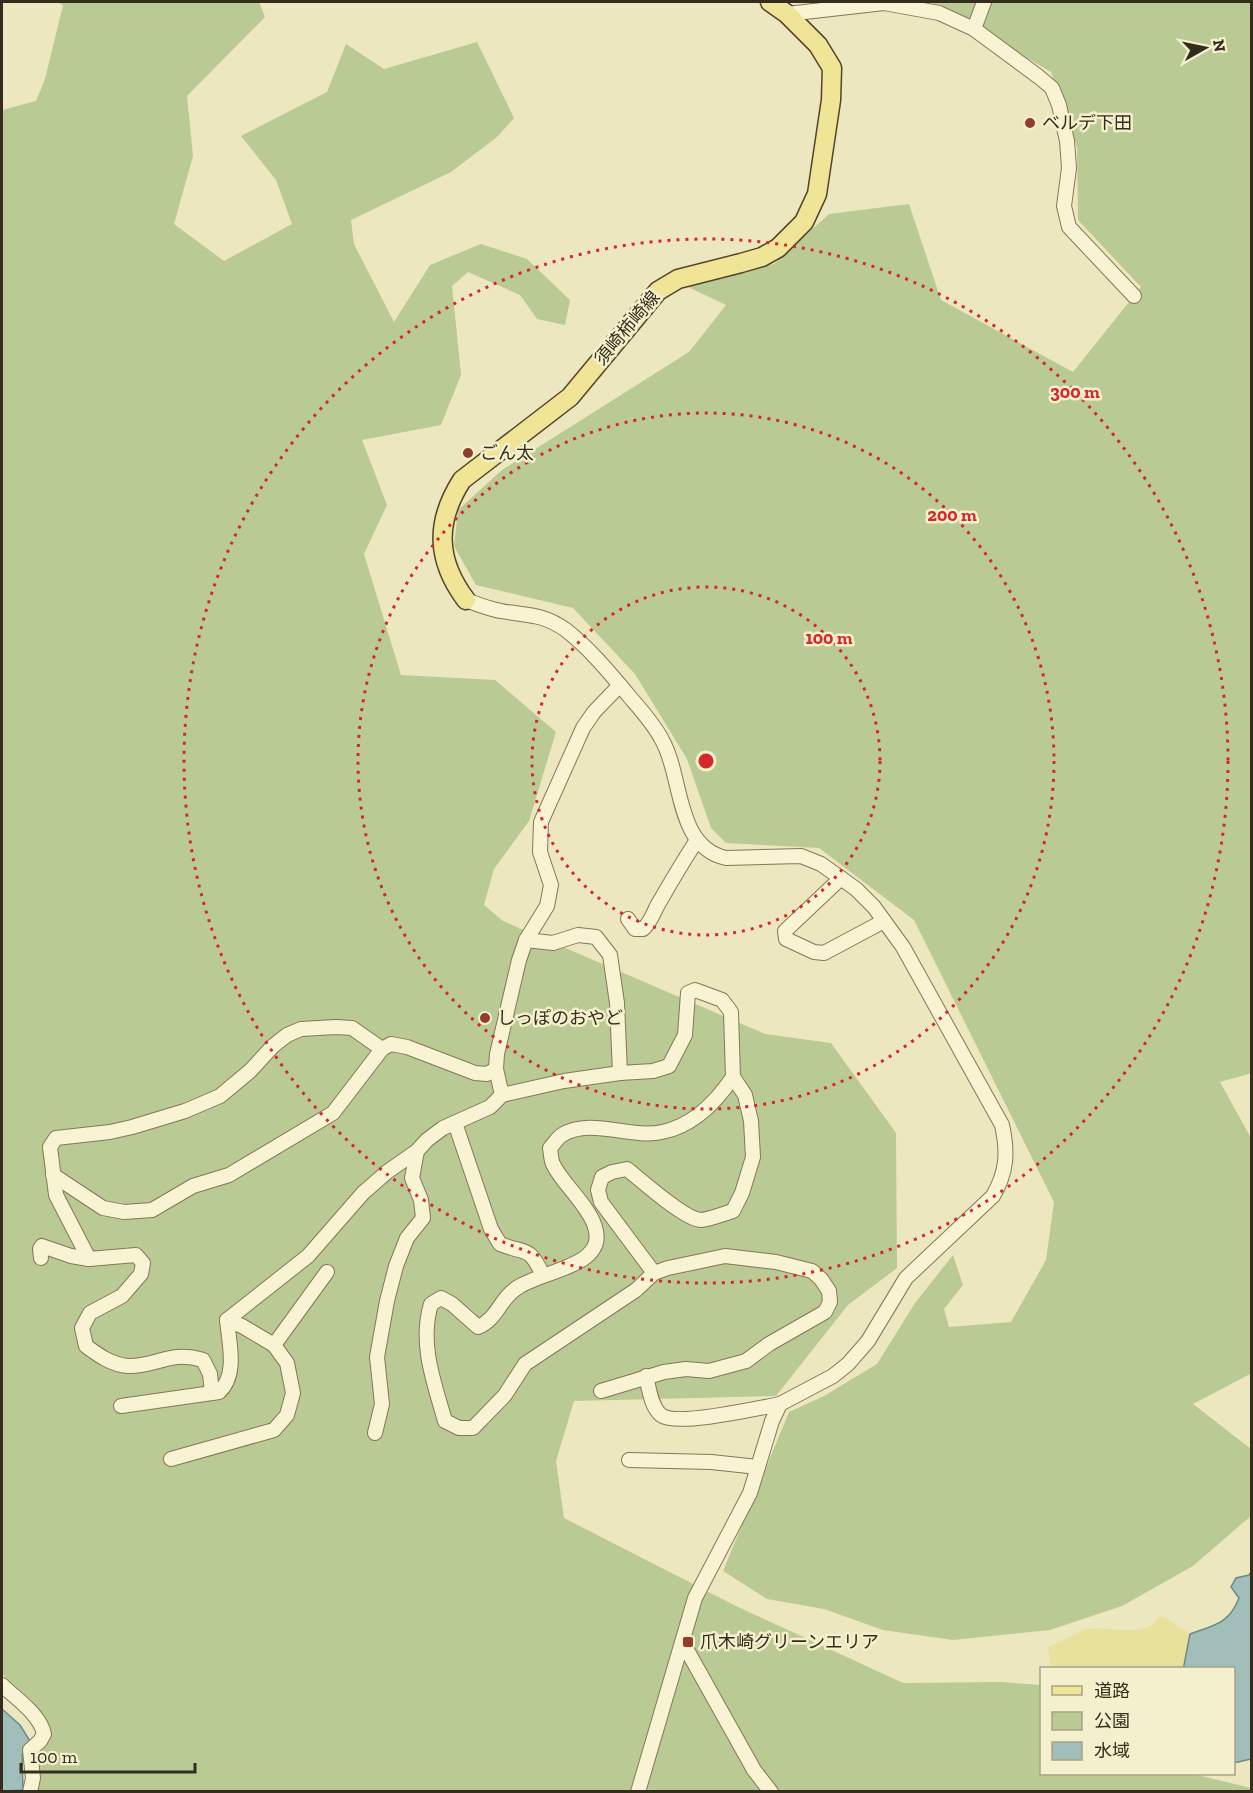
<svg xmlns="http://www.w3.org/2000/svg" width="1253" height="1793" font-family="'Zilla Slab','Noto Sans JP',serif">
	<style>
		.green { fill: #baca94 }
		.sand { fill: #e8e19c }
		.water { fill: #a2bebb; stroke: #6a8b89; stroke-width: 1.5 }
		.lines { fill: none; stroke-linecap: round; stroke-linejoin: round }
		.minor-casing { stroke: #847758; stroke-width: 16 }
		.major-casing { stroke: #52452c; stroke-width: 21 }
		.minor { stroke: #f8f3d2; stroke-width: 14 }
		.major { stroke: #f0e497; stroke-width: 18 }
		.ring { fill: none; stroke: #d62828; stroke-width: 3; stroke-dasharray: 3 6 }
		.poi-dot { fill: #923c2a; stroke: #f4f0ce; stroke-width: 2 }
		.labels { text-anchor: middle; stroke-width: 5; stroke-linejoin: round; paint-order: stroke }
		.poi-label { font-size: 18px; fill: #342c1c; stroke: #f4f0ce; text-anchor: start }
		.street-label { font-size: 18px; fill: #342c1c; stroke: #f4f0ce }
		.centre { fill: #d62828; stroke: #f4f0ce; stroke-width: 3 }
		.ring-label { font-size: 18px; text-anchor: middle; font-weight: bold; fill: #d62828; stroke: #f4f0ce; stroke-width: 5; stroke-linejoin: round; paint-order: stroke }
	</style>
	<rect width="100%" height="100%" fill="#ece7bf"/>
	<g class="green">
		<path d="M 57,2 L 259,2 L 265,17 L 187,96 L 193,156 L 174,224 L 224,261 L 292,224 L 276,180 L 241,136 L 327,92 L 346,44 L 384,69 L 477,42 L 514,118 L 497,137 L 451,172 L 351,220 L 354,244 L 394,322 L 430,265 L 481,244 L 527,259 L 570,300 L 565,325 L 537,319 L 520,295 L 468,272 L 452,286 L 461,375 L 441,425 L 362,440 L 387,505 L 364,554 L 401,675 L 495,680 L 556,732 L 529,821 L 494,869 L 484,905 L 503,921 L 765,1034 L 831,1043 L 896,1133 L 897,1268 L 848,1305 L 776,1396 L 574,1401 L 556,1461 L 564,1518 L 736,1606 L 903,1683 L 1001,1682 L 1041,1685 L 1042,1774 L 1193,1774 L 1251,1788 L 1251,1791 L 37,1791 L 37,1755 L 47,1745 L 47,1726 L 31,1700 L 2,1674 L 2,110 L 36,101 L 45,79 L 63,5 Z"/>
		<path d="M 931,2 L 1251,2 L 1252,1073 L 1220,1082 L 1251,1138 L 1252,1373 L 1193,1404 L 1251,1449 L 1252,1515 L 1193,1566 L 1122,1606 L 1050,1630 L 953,1640 L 883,1630 L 824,1609 L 767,1599 L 723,1571 L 789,1412 L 824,1396 L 877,1364 L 915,1303 L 953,1255 L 963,1285 L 944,1309 L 949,1327 L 1011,1322 L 1046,1260 L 1054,1202 L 914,920 L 819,848 L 726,843 L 711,828 L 687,759 L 635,674 L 573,608 L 476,585 L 454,546 L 458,510 L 502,470 L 689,352 L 726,305 L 686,286 L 774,264 L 829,214 L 909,204 L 941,300 L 1073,372 L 1141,287 L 1078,220 L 1077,147 L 1051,72 Z"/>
	</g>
	<path class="sand" d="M 1159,1617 L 1164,1617 L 1190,1634 L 1184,1668 L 1059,1668 L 1051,1666 L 1048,1647 C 1060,1643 1078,1631 1087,1629 C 1104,1626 1139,1636 1153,1624 C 1155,1622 1157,1619 1159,1617 Z"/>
	<g class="water">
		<path d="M 1251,1572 L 1251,1759 L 1234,1763 L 1234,1668 L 1184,1668 L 1184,1665 L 1190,1634 C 1214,1625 1229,1624 1239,1598 L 1231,1587 L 1236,1578 L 1249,1575 Z"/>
		<path d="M 2,1709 L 20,1725 L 30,1741 L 22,1755 L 23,1790 L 2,1791 Z"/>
	</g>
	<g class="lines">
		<defs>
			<g id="minor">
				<path d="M 787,14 L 884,3 L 939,13 L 974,29 L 1039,77 L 1052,88 L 1059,105 L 1067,141 L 1069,168 L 1064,206 L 1069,227 L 1134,296"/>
				<path d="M 974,29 L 984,2"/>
				<path d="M 466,600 C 477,604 489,609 501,611 C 527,616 542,613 566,630 C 590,649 609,672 629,696 C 641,710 654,724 662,740 C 683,776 675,847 726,858 L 801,856 L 821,864 L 856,889 L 874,907 L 903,947 L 1002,1125 C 1008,1152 1007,1172 993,1196 L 906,1278 L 868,1341 L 848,1364 L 833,1376 L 780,1404 L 772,1421 L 750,1493 L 695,1598 L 638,1792"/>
				<path d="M 841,878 L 785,931 L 786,939 L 814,952 L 824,953 L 884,921"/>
				<path d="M 628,919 L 635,929 L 643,929 C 651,923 654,910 660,901 C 672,880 684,860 697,840"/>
				<path d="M 526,940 L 553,943 L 578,935 L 596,937 L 610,955 L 617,1003 L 620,1073"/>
				<path d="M 502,1095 L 496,1069 L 497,1054 L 519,960 L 526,940 L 547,906 L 551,885 L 540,852 L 541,822 L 583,728 L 594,712 L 620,685"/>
				<path d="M 455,1123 L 491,1229 L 500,1244 C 528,1255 528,1245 543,1275"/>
				<path d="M 53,1175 L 103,1208 L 124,1212 L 152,1210 L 193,1186 L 229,1175 L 333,1113 L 382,1049 L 391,1044 L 407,1047 L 475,1073 L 487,1074 L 496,1069"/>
				<path d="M 41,1258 L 40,1249 L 42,1246 L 71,1256 L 89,1259"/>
				<path d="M 227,1320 L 308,1256 L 363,1193 L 387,1172 L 417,1151 L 427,1140 L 443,1128 L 490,1107 L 502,1095 L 564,1081 L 620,1073 L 653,1071 L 669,1066 L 685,1035 L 688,993 L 695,990 L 722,1000 L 731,1012 L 733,1077 L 745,1095 L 751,1121 L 753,1157 L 742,1193 L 733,1211 C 723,1214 711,1219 701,1220 C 685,1220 641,1180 627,1169 L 612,1172 L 602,1177 L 598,1190 L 601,1202 L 654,1273"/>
				<path d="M 274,1345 L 327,1272"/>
				<path d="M 646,1376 C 649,1388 651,1407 661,1415 C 676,1427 758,1408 780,1404"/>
				<path d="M 601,1391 L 664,1372 L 686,1369 L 709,1371 L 746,1361 L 769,1344 L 825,1312 L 830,1302 L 829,1291 L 821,1279 L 812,1271 L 776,1262 L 725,1256 L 668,1268 L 654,1273 L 636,1290 L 525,1364 L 505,1395 L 473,1428 L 459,1428 L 445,1421 C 434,1382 419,1344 431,1304 L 441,1298 L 452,1304 L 478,1327 C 498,1319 500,1297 520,1286 C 540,1275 564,1271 583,1259 C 622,1232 566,1191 554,1166 C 551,1162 551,1154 550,1148 C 554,1144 557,1138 562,1135 C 590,1117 631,1139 662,1132 C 693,1126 716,1102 733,1077"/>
				<path d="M 212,1393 L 210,1374 L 203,1360 C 169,1350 157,1367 128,1366 C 112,1365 98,1355 86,1346 L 82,1328 L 90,1313 L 122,1296 L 141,1274 L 143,1263 L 136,1255 L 89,1259 L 56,1195 L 50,1147 L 56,1138 L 110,1132 L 132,1127 L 185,1111 L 220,1096 L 250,1071 L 273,1046 L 287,1035 L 301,1029 L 336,1027 L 352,1028 L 382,1049"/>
				<path d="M 121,1406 L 219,1392 C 238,1375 229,1343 227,1320"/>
				<path d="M 375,1433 L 382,1404 L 377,1357 L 387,1301 L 396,1266 L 407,1238 L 423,1218 L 421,1200 L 412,1178 L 417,1151"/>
				<path d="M 171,1459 L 274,1430 L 287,1415 L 293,1393 L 287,1363 L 274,1345 L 242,1326 L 227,1320"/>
				<path d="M 629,1460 L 711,1462 L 758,1467"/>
				<path d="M 683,1643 L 754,1770 L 771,1792"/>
				<path d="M 2,1685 C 15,1698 40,1714 44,1734 L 40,1741 L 30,1750 L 33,1778 L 30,1792"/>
			</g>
			<path id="major" d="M 466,600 C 436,560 435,522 462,480 L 570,397 L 658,291 L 678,279 L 741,263 L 762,257 L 778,248 L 804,222 L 817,194 L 831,100 L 832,68 L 818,45 L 787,14 L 770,2"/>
		</defs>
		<use href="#minor" class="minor-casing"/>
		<use href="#major" class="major-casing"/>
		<use href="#minor" class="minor"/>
		<use href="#major" class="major"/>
	</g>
	<g class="ring">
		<circle cx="706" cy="761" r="174"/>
		<circle cx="706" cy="761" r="348"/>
		<circle cx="706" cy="761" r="522"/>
	</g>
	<g class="poi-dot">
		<circle cx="1030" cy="123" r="6"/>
		<circle cx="468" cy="453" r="6"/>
		<circle cx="485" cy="1018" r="6"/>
		<rect x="682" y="1636" width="12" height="12" rx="3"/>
	</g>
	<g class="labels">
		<g class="poi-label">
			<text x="1042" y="129">ベルデ下田</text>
			<text x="480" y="459">ごん太</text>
			<text x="497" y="1024">しっぽのおやど</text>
			<text x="700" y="1648">爪木崎グリーンエリア</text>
		</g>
		<g class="street-label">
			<text transform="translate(627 328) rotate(-50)" y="6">須崎柿崎線</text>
		</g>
	</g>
	<circle cx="706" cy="761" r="9" class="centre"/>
	<g class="ring-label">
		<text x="1075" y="398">300 m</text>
		<text x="952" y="521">200 m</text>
		<text x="829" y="644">100 m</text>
	</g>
	<rect width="1253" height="1793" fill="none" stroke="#342c1c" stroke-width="6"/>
	<rect x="1040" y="1667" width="195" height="108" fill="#f4f0ce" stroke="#a7a287" stroke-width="1.5"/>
	<rect x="1052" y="1686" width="30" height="9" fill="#f0e497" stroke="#a7a287" stroke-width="1.5"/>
	<text x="1094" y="1697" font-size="18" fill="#342c1c">道路</text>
	<rect x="1052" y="1712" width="30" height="18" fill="#baca94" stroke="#a7a287" stroke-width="1.5"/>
	<text x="1094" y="1727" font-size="18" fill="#342c1c">公園</text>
	<rect x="1052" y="1742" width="30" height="18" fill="#a2bebb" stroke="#a7a287" stroke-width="1.5"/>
	<text x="1094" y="1757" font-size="18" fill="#342c1c">水域</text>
	<g transform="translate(1205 48) rotate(81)" stroke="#f4f0ce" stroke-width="4.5" paint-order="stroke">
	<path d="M0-4.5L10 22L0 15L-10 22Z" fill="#342c1c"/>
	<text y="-9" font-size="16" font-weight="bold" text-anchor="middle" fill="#342c1c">N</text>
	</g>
	<path d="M21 1763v9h174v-9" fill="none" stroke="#342c1c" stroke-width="3"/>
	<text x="30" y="1763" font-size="18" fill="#342c1c" stroke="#f4f0ce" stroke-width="4.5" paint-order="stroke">100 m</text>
</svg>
